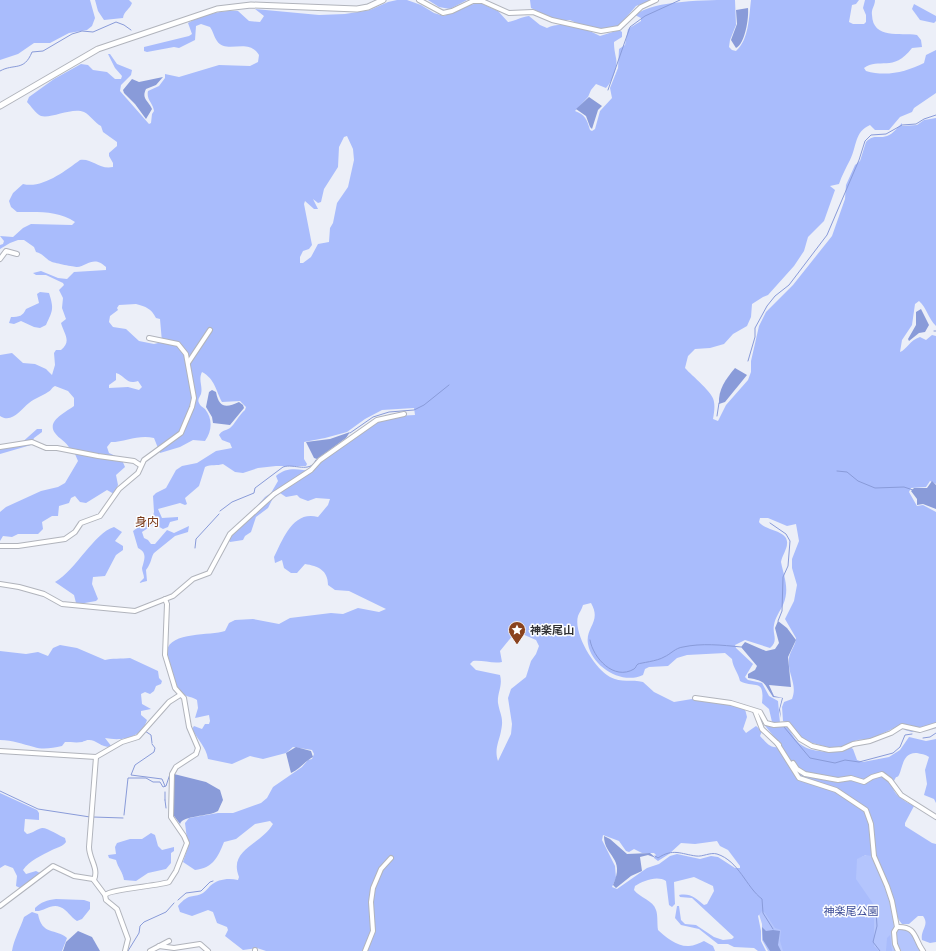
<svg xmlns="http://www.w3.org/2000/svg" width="936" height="951" font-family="'DM Sans','Noto Sans JP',sans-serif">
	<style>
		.green { fill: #b4c5fd }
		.forest { fill: #a9bcfc; fill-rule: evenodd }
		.water { fill: #899bd9 }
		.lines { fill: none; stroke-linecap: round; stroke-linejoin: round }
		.stream { stroke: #899bd9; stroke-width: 1 }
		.minor-casing { stroke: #b1b4bc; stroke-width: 6 }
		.major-casing { stroke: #b1b4bc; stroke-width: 7 }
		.minor { stroke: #fff; stroke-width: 4 }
		.major { stroke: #fff; stroke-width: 5 }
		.labels { text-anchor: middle; stroke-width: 3; stroke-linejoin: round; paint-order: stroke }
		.poi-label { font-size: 11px; font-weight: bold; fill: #303134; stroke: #fcfdff; text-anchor: start }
		.park-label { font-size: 11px; fill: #3c4c97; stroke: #fcfdff }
		.neighbourhood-label { font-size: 12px; fill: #7a3a19; stroke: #fcfdff }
	</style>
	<rect width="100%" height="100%" fill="#eceff8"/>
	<path class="green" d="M 872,853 C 874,864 880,874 885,885 C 891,897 894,914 894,928 L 897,929 L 902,928 L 912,932 L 921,951 L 768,951 L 762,940 L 762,924 L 758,911 L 823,870 Z"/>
	<g class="forest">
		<path d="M 0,0 L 90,0 L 95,18 L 92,26 L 87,30 L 69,33 L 50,43 L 34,43 L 18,54 L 0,60 Z"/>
		<path d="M 95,0 L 129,0 L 132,3 C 130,9 124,11 123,18 L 104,20 L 98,11 Z"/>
		<path d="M 397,0 L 407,0 L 421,5 L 434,13 L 444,16 L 469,5 L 480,3 L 498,11 L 508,22 C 515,21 521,17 529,16 L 540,25 L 547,28 C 562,20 586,28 600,36 L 619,30 L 622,32 L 622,37 L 614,42 C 614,49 615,52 616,58 C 618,67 612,82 606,88 L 596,84 L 591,90 L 588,97 L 575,111 C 585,115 587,119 590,130 L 592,131 L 595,129 L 600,111 L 612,98 L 610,88 L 618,68 L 619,49 L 625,45 L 628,29 L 641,21 L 641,18 L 635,15 C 655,0 707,0 735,0 L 736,25 L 730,40 L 729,47 L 732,50 L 736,51 C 749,40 749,16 751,0 L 859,0 L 856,4 L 852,5 L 849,22 L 853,24 L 864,24 L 866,22 L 866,15 L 863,8 L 865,0 L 875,0 C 875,6 871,9 872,15 C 873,40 900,32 917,35 L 921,40 L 922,47 L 912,48 C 893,73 879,57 864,68 L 866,71 C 886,77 906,72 924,63 L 926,55 L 936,50 L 936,93 L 914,108 L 912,112 L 900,117 L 889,130 L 875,130 L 870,125 C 854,132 857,147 850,160 C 846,168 842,175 839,184 L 830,186 L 835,190 L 824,221 L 808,237 L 804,251 L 794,266 L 768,295 L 763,297 L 752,304 L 751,317 L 747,326 L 733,334 L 724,344 L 710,348 L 695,349 L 688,356 L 685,368 C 692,376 714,393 714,402 C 715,407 714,413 713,419 L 718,421 L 726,405 L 748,380 L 751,372 L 751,361 L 759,326 L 766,312 L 793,285 L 832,236 L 845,199 L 846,185 L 855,165 L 860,161 L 866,142 C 874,134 878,139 887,136 C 893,134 898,127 902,123 L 902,126 L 917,125 L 924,120 L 936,118 L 936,326 C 928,318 927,308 919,301 L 915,304 L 912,325 L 902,340 L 900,352 C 906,350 910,340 920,337 L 926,340 L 932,335 L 936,336 L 936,484 L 930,481 L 926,487 L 911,488 L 909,492 L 917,506 L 923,505 L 936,512 L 936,723 L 912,732 L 905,730 L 901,725 L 870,739 L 857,740 L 840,748 L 831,748 L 809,742 L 798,736 L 790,723 L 783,721 L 782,707 L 784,702 L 792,699 C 798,684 787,674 789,658 C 790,651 796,645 796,638 L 785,619 L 794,601 L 797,585 L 792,568 L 792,559 L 799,541 L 796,524 L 787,526 L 768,518 L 760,518 L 759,522 C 765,531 789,530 787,544 C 787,549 782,556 781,562 C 784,577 790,589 783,605 C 780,611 775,618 774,625 C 772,634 779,641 770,648 L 745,640 L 735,645 L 736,648 L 753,664 L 745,677 L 748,680 L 762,683 L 769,696 L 778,701 L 780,723 L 772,722 L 769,709 L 762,703 C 765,677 754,689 740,681 C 738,672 733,668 732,659 L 725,653 L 687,655 L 677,658 L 668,666 L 649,667 L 645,669 L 643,675 C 622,685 592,667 588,644 C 585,627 602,622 591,603 L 583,605 C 582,609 579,613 578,616 C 573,634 595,669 610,677 C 621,683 632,679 643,682 L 654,692 L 674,702 L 692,699 L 727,704 L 745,709 L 747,717 L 743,729 L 746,733 L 756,726 L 762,731 L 760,736 C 766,742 770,749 779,747 L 779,743 L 762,722 L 773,727 L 787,726 C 791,732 795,740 800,744 C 813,754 836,753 850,747 L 853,749 L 857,760 L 863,762 L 889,757 L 900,750 L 909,737 L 926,741 L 936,739 L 936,803 L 934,799 L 924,795 L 927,784 L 925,770 L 929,757 C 925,754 921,754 917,753 C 903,752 903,766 899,775 C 896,779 897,775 895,779 C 886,792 906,802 914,806 L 905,823 L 905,826 L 932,843 L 936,844 L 936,942 L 930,943 L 922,940 C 920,930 930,925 923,916 L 918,916 L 909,924 L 902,924 C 893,915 895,900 890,889 C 886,878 880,867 876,857 L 866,855 L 857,859 L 856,879 L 874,905 L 874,946 L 879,951 L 783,951 L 780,941 L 781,930 L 775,928 L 765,913 L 762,911 L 758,916 L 761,931 L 761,941 L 766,951 L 758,951 L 754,948 L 734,947 L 728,944 L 718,944 L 699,929 L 681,925 L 675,918 L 677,906 L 679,906 L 681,920 L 685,924 L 696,925 L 714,937 L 723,940 L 732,939 L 734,937 L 692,898 L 680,897 L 679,895 C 691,893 695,898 704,905 L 707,904 L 714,891 L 713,886 L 694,877 L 674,882 L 675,904 L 672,907 L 669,905 L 666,881 C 657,875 643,881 635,886 L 634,890 C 640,898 653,900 656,910 C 658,915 657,924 658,930 C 665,937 678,947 689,946 C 694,946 699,943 704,941 L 713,946 L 715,951 L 266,951 L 257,948 L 243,950 L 225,936 L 228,930 L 227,927 L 217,923 L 213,912 L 208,910 L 192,916 L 180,912 L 178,906 C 190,892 192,899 203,893 C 206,891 208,888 210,886 C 218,879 228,878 238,880 L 239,877 C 228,849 261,845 273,824 L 270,821 L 255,824 L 236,839 L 224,842 C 218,857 213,868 195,870 L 183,862 L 188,847 L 185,823 L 189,818 L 218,813 L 233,813 L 261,803 L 267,798 L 273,787 L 302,767 L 308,760 L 312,759 L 314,754 L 312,750 L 293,747 L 286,753 L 263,759 L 250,756 L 232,764 L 208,759 C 206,747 198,740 192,729 L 194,726 L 202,729 L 205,724 L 209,724 L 210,721 L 209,715 L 195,718 L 198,708 L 197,700 C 193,697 187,697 183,694 C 171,685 170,664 167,651 C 170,631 211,636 225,631 L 229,623 L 235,620 L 253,619 L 279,624 L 290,618 L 331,613 L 343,614 L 358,608 L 379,612 L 386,609 L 349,591 L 335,590 L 328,585 C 328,570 318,566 305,564 L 297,573 L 291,573 L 284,568 L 282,560 L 275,563 L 274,557 C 283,539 293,510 318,517 L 328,505 L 330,499 L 316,498 L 308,501 L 300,498 L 297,495 L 286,497 L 280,493 L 273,498 L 268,508 L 256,517 L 251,532 L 245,536 L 243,540 L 230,542 L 228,539 L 265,497 L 271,493 L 278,481 L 276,476 C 288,466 298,470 313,471 L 322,460 L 380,421 L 397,416 L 415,415 L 414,408 L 382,410 L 365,419 L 347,432 L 325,438 L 304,442 L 304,459 L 307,464 L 306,466 L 276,466 L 258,468 L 243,473 L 235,472 L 223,464 C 217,466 211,464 205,467 L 199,486 L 185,498 L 187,504 L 185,505 L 180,503 L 158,509 L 162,518 L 178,517 L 178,520 L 170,522 L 168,527 L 163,529 L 154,524 L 142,532 L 144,538 L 148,540 L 151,544 L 155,544 L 167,530 L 174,533 L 189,526 L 188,532 L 175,536 L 154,553 C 151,557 152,562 146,570 L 147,581 L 139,583 L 144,578 C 144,575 142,571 142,568 C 144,560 148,553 138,548 L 133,531 L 153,516 L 154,512 L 153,496 L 156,493 L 166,488 L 176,470 L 182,466 L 197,463 L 216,451 L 232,448 L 230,443 L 222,440 L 219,435 C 222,430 225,431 230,428 C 234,425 239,415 245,410 L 246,407 L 240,401 L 222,402 C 216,391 215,379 202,372 C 198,380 203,386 201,394 C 200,397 197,399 199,403 C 200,406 203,407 205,409 C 213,419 212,431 205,441 L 193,440 L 180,447 L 160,453 L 154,438 C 139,434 125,442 111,442 L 107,447 L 109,453 L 120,458 L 70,449 C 66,441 59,439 55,433 C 46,421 66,412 74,406 L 74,398 L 68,391 L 55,386 C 51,388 52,390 48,392 C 42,396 35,398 29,403 C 21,409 12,424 0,416 L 0,355 L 12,353 L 23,363 L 35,364 L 46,369 L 52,375 L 55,365 L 54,353 L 56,350 L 61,350 C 72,341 64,334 61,323 L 66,319 L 62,308 L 63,298 L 59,290 L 64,285 L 63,283 L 46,275 L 36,275 L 33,273 L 41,271 L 58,278 L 67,279 L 74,272 L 106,270 L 106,267 C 94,255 87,266 77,267 C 74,267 55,263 52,262 C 45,259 44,254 36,252 L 34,247 L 24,240 L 18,240 L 10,243 L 0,249 L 0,245 L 3,244 L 4,241 L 0,236 L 13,237 L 23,228 L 31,224 L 72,225 L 75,222 C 58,210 36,212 17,212 L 11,207 L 9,201 L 13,193 L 23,184 C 42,189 65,171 80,160 C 92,158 99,170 113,167 L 113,163 L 109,156 L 109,153 L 117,146 L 117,142 L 103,132 L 101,126 C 95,123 90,115 84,112 C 72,107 51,119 41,116 C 36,114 31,106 27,102 L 29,97 L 54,79 L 81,64 L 88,65 L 93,70 L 107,72 L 115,79 L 121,79 L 122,76 L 115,68 L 108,54 L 110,54 L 117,64 L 132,70 L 131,75 L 121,85 L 120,91 L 149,124 L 151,123 L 152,114 L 154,111 C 153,103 146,100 148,91 L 159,86 L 165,78 L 165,74 L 179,77 L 219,65 L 250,66 L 258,62 L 259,55 C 248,37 227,55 217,41 C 214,37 213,31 210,27 L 201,24 L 196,26 L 195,40 L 179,48 L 174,47 L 147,52 L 144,51 L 144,47 L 189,36 L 192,34 L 188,23 C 202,15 222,10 238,11 L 249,21 L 260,22 L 264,16 L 255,9 L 319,15 L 345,14 L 370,10 L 388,2 ZM 347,136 L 353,149 L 354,160 L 348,187 L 337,203 L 333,223 L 330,228 L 329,242 L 318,244 L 311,257 L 303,263 L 300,263 L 300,257 L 303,251 L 309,249 L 312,245 L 304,204 L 305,201 L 314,209 L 318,209 L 313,199 L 318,203 L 321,202 L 324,189 L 338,167 L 339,147 L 344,137 ZM 136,304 C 146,307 151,308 156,318 L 160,319 L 162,342 L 154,344 L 139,341 L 126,329 L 113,327 L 109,322 L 110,316 L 118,310 L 117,308 L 119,305 ZM 116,373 C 126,376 126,385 138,381 L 142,387 L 139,390 L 128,387 L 109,388 L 109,385 L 116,380 ZM 520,633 L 536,640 L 539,646 L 536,654 L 531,661 L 526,677 L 511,689 L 508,698 L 512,724 L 511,734 L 498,761 C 494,749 499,742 501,731 C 504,717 500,715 498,703 C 497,693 503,686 500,675 L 476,670 L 470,664 L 473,661 C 483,660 493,664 502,662 L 500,651 L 514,634 ZM 603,835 L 619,841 L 626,851 L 629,852 L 634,849 L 642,853 L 654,853 L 656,855 L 654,858 L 658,861 L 669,854 L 681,843 L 695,844 L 717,841 L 720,846 L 728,850 L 740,866 L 740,868 L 735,868 L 718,857 L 711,856 L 700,859 L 677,854 L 670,856 L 659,864 L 647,868 L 617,889 L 612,887 L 616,878 L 615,866 L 602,840 Z"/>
		<path d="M 428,0 L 467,0 L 450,9 L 439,7 Z"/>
		<path d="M 530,0 L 652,0 L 636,6 L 618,27 L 608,29 L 595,28 L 581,25 L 570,20 L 559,20 L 547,16 L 531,8 Z"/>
		<path d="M 914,4 L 936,16 L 936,21 L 934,23 L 920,20 L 912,9 Z"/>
		<path d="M 40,292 L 49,293 C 54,309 53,310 46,325 L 40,328 L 34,327 L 21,321 L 14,324 L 9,323 L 11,317 C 19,317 23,316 26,309 L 39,303 L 37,294 Z"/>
		<path d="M 37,429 L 42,429 L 42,432 L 34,438 L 31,445 L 0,454 L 0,449 L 19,445 Z"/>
		<path d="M 75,454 L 122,460 L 125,467 L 116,475 L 118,485 L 114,494 L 107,490 L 86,503 L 80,502 L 75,496 L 71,498 L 69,503 L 59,506 L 58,516 L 52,516 L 42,522 L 43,529 L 38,534 L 18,534 L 12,537 L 3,536 L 0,541 L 0,512 L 6,507 L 41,491 L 58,487 L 65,483 L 78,461 Z"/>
		<path d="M 114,527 L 122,532 L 115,541 L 123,546 L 123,550 L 116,555 L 105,576 L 93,577 L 92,584 L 98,599 L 96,601 L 79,604 L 76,603 L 74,595 L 55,582 C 76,570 94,533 114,527 Z"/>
		<path d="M 60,645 L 77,648 L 105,660 C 111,658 122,659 130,658 L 158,671 L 159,678 L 162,681 L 161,684 L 156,686 L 154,691 L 150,694 L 145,692 L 141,694 L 142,704 L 151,709 L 141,711 L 141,715 L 147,720 C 141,739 121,741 105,738 L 112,747 C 101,748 96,739 88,740 C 87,740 82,742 82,742 C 77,743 70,742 65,742 L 62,746 C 52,748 43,750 34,747 C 22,744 13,740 0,740 L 0,651 L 26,654 L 38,652 L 48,656 L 53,648 Z"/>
		<path d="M 0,793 L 37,810 L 39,813 L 39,820 L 25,819 L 24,831 L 27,834 C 33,833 37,829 42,828 C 46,827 60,836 65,838 L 66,842 C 62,847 58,847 52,850 C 42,855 29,861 23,870 L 26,874 L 36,871 L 40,873 L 20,888 L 16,886 L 17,876 L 13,868 L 5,865 L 0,868 Z"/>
		<path d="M 151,833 L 155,835 L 158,846 L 162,850 L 174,847 L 174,851 L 171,853 L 171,863 L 166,869 L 148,873 L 136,881 L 124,880 C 123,872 118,868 116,860 L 109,858 L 108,855 L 116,854 L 115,847 L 117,843 L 130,839 L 142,839 Z"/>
		<path d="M 56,899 L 84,900 L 90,902 L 90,909 L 82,919 L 77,921 C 70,917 68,910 60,907 C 51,903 44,912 35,911 L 35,908 C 41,902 47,900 56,899 Z"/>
		<path d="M 32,912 L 38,914 C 42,936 56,928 67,938 L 62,951 L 12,951 C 14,939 20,929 24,917 Z"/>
		<path d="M 890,935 L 892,951 L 886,951 L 887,938 Z"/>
	</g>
	<g class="water">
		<path d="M 748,8 C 749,18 745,44 736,48 L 731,40 L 737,24 L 736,10 Z"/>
		<path d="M 163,77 L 156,85 L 146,89 C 141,99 149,101 152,109 L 146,119 L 135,104 L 124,93 L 123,90 L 132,79 L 139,82 Z"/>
		<path d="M 589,97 L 602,106 L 598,110 L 592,129 L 590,127 L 586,116 L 576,109 Z"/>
		<path d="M 921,309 L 929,325 L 925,332 L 919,333 L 909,341 L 908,339 L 916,325 L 916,312 Z"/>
		<path d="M 735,368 L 747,375 L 725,402 L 719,404 C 718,389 726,379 735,368 Z"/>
		<path d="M 212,390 L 216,392 C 219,408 226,408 239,402 L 243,405 L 244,408 L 230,425 L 213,423 L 212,417 L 206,407 L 209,392 Z"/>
		<path d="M 350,432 L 346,438 L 317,459 L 314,458 L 306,442 L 330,439 Z"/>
		<path d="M 932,481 L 936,485 L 936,509 L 923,504 L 917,505 L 917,499 L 911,491 L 914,488 L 927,488 Z"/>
		<path d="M 778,621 L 787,628 L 796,640 L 788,657 L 791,687 L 769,685 L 774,696 L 783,698 L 780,709 L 781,718 L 779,710 L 782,698 L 773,697 C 763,682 766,681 748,678 L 748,674 L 755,670 L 757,666 L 741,647 L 745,642 L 766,651 L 775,649 L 779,643 L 775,628 Z"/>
		<path d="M 296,747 L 311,751 L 313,757 C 305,761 300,769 291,773 L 286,753 Z"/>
		<path d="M 174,774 L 206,782 L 220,790 L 223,800 L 218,811 C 208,817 183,815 180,824 L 174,816 L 173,812 Z"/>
		<path d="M 604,836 L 610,839 L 627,854 L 650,853 L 656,858 L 648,855 L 640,857 L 642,871 L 631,876 L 616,888 L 613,885 C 626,857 604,857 604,836 Z"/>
		<path d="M 762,927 L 766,931 L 773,930 L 780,931 L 778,945 L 781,951 L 770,951 L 763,940 Z"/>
		<path d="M 78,931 L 92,937 L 100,951 L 63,951 L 66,942 Z"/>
	</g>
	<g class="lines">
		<g class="stream">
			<path d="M 0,71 C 14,63 24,72 32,52 L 43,51 L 72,34 L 82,31 L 93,32 L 116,22 L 124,25 L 131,30"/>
			<path d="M 608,90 L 630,27 L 645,16 L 680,0"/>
			<path d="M 934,331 L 936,331"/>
			<path d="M 748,361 L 755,337 L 755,328 L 767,306 L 775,296 L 789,285 L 827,235 L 859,160 L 865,141 L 871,135 L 886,134 L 902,125 L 916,124 L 924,119 L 936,115"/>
			<path d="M 717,416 L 719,403"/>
			<path d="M 350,433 L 373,417 L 389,412 L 414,410 L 424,405 L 449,385"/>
			<path d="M 837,471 L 847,472 L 858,481 L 875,488 L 904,487 L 913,490"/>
			<path d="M 220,511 L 232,502 L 254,493 L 255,488 L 283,467 C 294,463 310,474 316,460"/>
			<path d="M 770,523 L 786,534 L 790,541 L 788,566 L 783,577 L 782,611 L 778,621"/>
			<path d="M 195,548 L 196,539 L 219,514"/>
			<path d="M 590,640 C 593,658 614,681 634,669 C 636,668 636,665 638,664 C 640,663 658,661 664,657 C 671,654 675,648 683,647 C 701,643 722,645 741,647"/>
			<path d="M 784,727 L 810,758 L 835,763 L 845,760 L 859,762 L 893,753 L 900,747 L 905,735 L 912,734"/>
			<path d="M 145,731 L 151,735 L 152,743"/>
			<path d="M 923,738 L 930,737 L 936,733"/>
			<path d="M 152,744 L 155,748 L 154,752 L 135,765 L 131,775 L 162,779 L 165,786"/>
			<path d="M 0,791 L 38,809 L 90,817"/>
			<path d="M 165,800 L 165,792"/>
			<path d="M 165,800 L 166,808"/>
			<path d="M 124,815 L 128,778 L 146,778 L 153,782 L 160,782 L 163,787 L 166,786 L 170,774"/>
			<path d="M 93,817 L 123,818"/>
			<path d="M 655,856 L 658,858 C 673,848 681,854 696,856 C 703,857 710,852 717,854 C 739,861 746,887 762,899 L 763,913 L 773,929"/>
			<path d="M 178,900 L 186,893 L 201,891 L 210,882 L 213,881"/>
			<path d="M 876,911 L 877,926 L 873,942 L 880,951"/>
			<path d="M 128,951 L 139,933 L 140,926 L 144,922 L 166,912 L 174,903"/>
		</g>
		<defs>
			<g id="minor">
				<path d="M 419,0 L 443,13 L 452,11 L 473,1 L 482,1 L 509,13 L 533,12 L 552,20 L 601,31 L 619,28 L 641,7 L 656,0"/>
				<path d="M 0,259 L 6,251 L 17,254"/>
				<path d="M 188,363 L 210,330"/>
				<path d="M 0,447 L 32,442 L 46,448 L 57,448 L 98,456 L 134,461 L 140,465"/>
				<path d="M 0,546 L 18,546 L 65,539 L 75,532 L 81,523 L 100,516 L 119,489 L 138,473 L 144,460 L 181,433 L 192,407 L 194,398 L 186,354 L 178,344 L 149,338"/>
				<path d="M 0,584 L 19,587 L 44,594 L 62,604 L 135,611 L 173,596 L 193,579 L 209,573 L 230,534 L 274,494 L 311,470 L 320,460 L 377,420 L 404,414"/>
				<path d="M 695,698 L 731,703 L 760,712 L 766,723 L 774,725 L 788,724 L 800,739 L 812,746 L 829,750 L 842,749 L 853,744 L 870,741 L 891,733 L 902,726 L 920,730 L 936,725"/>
				<path d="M 755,711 L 762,729 L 779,745"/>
				<path d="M 777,743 L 799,778 L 836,790 L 866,810 L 871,824 L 874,856 L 887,886 L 892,901 L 897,927 L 894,932 L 895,944 L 898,951"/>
				<path d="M 0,751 L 96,757 L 122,742 L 138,737 L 169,702 L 180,695"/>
				<path d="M 793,763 L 797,769 L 805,774 L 838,780 L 851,778 L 864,782 L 872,777 L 882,774 L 890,780 L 901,795 L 936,817"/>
				<path d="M 94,880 C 99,868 89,859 89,847 L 96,757"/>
				<path d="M 105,895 C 110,889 158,886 169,882 L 176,871 L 187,843 L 184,836 L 171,817 L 172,774 L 176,767 L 196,754 L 198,748 L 189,727 L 184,698 L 175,688 L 165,655 L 167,604 L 165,599"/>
				<path d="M 0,906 L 53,866 L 74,876 L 93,879 L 105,895 L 106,900 L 117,909 L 128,939 L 125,951"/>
				<path d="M 897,927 C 917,926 914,939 923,951"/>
				<path d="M 159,946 L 174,948 L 200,944 L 208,951"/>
				<path d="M 255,950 L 255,951"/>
				<path d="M 150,951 L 169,941"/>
				<path d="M 365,951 L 373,931 L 371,902 L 373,888 L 381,869 L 391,858"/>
			</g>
			<path id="major" d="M 0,106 L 98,49 L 217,9 L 251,5 L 357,9 L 368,7 L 383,0"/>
		</defs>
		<use href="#minor" class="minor-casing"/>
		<use href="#major" class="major-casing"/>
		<use href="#minor" class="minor"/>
		<use href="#major" class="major"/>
	</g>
	<defs>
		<symbol id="sight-pin" viewBox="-11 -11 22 30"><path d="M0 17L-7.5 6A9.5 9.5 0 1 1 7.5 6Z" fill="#89421f" stroke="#fcfdff"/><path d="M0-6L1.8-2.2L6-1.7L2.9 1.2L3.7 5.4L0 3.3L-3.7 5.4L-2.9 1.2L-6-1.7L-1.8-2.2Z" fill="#fff"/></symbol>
	</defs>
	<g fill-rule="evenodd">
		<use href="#sight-pin" x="507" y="620" width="20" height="27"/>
	</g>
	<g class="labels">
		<g class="poi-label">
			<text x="530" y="634">神楽尾山</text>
		</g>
		<g class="park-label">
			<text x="851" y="915">神楽尾公園</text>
		</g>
		<g class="neighbourhood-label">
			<text x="147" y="526">身内</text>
		</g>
	</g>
</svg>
